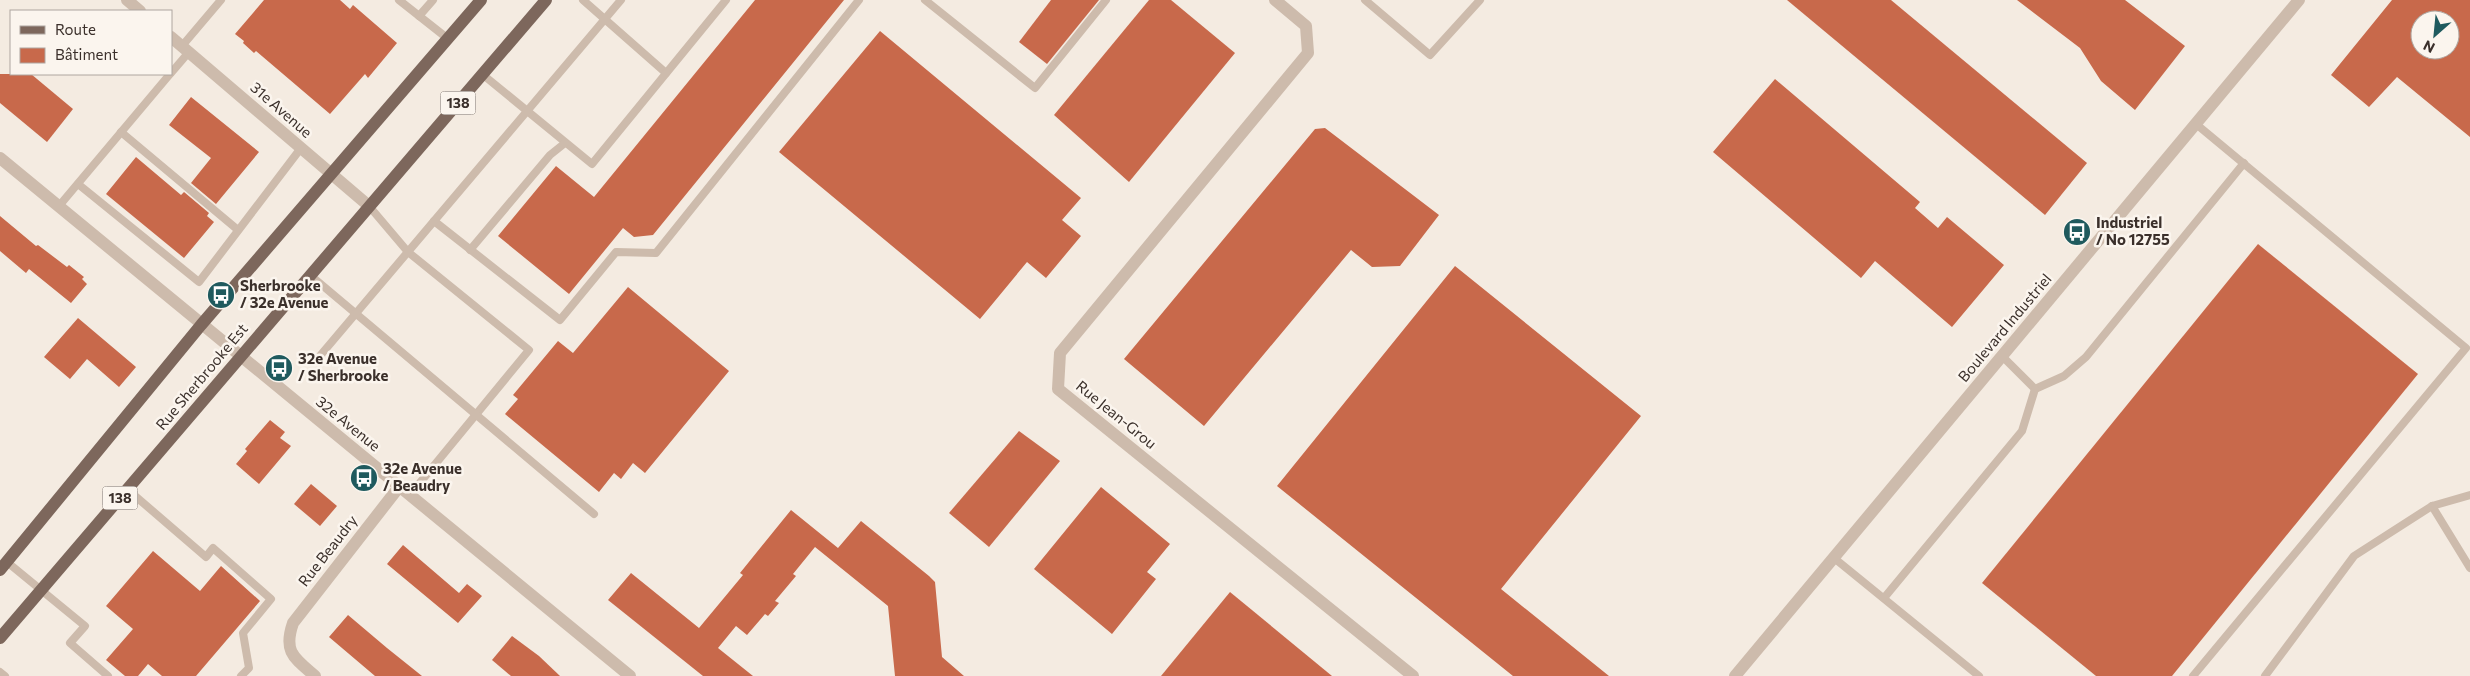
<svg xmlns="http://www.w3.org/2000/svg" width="2470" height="676" font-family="Commissioner,sans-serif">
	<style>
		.building { fill: #c8694b; fill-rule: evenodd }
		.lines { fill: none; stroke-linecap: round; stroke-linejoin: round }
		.service { stroke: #cdbbac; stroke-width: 8 }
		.minor { stroke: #cdbbac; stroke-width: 12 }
		.tertiary { stroke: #cdbbac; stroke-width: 12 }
		.primary { stroke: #7d675c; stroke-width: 12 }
		.labels { text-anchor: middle; stroke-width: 5; stroke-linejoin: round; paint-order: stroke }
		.shield { fill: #fbf5ee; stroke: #756b66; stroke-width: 1 }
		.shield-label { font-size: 14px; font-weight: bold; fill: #3b302b }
		.street-label { font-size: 15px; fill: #3b302b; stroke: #fbf5ee }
		.poi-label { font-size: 15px; font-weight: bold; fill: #3b302b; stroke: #fbf5ee; text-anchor: start }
	</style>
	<rect width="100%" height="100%" fill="#f4ebe1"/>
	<g class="building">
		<path d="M 264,0 L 340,0 L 350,9 L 353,5 L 397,43 L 368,78 L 365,74 L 330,114 L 256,51 L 254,53 L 243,43 L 244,41 L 235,34 Z"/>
		<path d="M 755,0 L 844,0 L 653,235 L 634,237 L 623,228 L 569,294 L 498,236 L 556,166 L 594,197 Z"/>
		<path d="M 1051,0 L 1099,0 L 1047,64 L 1019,42 Z"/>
		<path d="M 1149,0 L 1171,0 L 1235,53 L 1129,182 L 1054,115 Z"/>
		<path d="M 1787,0 L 1891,0 L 2087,163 L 2045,215 Z"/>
		<path d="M 2017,0 L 2125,0 L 2185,46 L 2135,110 L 2101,81 L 2080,48 Z"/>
		<path d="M 2392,0 L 2470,0 L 2470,137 L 2397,77 L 2369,107 L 2331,75 ZM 2420,20 L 2450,20 L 2450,50 L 2420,50 Z"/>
		<path d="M 880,31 L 1081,198 L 1062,220 L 1081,236 L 1046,278 L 1027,262 L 980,319 L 779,152 Z"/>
		<path d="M 0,74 L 31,74 L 73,109 L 47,142 L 0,103 Z"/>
		<path d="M 1775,79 L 1920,202 L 1915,208 L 1938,228 L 1947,217 L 2004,265 L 1952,327 L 1875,261 L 1861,278 L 1713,152 Z"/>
		<path d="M 191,97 L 259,152 L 216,204 L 191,183 L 211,158 L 169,125 Z"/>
		<path d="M 1325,128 L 1439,215 L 1400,266 L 1372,267 L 1351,250 L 1204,426 L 1124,359 L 1315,129 Z"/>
		<path d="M 136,157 L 181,195 L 184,192 L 209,213 L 207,216 L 214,222 L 184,258 L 106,194 Z"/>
		<path d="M 0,216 L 36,246 L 38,245 L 67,267 L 69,265 L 84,277 L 82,279 L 87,284 L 71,303 L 29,269 L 26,273 L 0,251 Z"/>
		<path d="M 2258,244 L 2418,374 L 2172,676 L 2096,676 L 1982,583 Z"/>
		<path d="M 1455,266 L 1641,416 L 1501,589 L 1609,676 L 1513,676 L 1277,486 Z"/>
		<path d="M 628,287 L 729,371 L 645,473 L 633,463 L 621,479 L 614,473 L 599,492 L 505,414 L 518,399 L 513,395 L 558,341 L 573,353 Z"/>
		<path d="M 78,318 L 136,367 L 119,387 L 87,359 L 70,379 L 44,357 Z"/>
		<path d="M 270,420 L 285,432 L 280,438 L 291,446 L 259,484 L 236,464 L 247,451 L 245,449 Z"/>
		<path d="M 1019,431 L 1060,461 L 989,547 L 949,513 Z"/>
		<path d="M 311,484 L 337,506 L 320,526 L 294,504 Z"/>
		<path d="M 1101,487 L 1170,544 L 1147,572 L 1156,579 L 1112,634 L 1034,569 Z"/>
		<path d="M 791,510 L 838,548 L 861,521 L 929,576 L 935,582 L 942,657 L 964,676 L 895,676 L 888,606 L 815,547 L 793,574 L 796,576 L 775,601 L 779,603 L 768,616 L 765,614 L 747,635 L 736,626 L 718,648 L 753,676 L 703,676 L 608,600 L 631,573 L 699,628 L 743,575 L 740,573 Z"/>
		<path d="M 403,545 L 459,593 L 467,584 L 482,596 L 458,623 L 387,564 Z"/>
		<path d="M 153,551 L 200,591 L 221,566 L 260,601 L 196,676 L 162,676 L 148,664 L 138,676 L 125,676 L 106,660 L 133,629 L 106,606 Z"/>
		<path d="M 1230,592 L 1332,676 L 1161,676 Z"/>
		<path d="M 348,615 L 387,648 L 422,676 L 375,676 L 329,637 Z"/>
		<path d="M 512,636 L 539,656 L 560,676 L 511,676 L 492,660 Z"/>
	</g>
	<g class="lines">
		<g class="service">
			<path d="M 399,0 L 447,38"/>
			<path d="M 583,0 L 666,73"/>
			<path d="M 925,0 L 1035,88 L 1106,0"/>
			<path d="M 1365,0 L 1430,55 L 1480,0"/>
			<path d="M 419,16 L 433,0"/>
			<path d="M 182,46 L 221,0"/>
			<path d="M 171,73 L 189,52"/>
			<path d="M 482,74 L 592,164 L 726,0"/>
			<path d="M 121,132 L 238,230"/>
			<path d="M 78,184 L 199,282 L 301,148"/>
			<path d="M 59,206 L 170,74"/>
			<path d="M 369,206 L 408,252 L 529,350 L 409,496"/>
			<path d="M 434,221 L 560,320 L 616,252 L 656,253 L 859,0"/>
			<path d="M 470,250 L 550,155 L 565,143"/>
			<path d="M 310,275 L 594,514"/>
			<path d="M 2002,356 L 2035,389 L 2064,376 L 2086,357 L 2244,163"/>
			<path d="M 319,357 L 621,0"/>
			<path d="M 127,489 L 206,557 L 213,548 L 271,599 L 243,633 L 249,668 L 241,676"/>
			<path d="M 2432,506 L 2470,568"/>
			<path d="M 1834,558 L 1979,676"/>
			<path d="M 7,562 L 85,626 L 70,643 L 108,676"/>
			<path d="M 1884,598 L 2022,431 L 2035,389"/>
			<path d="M 0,672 L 5,676"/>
			<path d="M 2193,676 L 2466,348 L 2196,124"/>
			<path d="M 2265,676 L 2354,556 L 2432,506 L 2470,495"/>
		</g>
		<g class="minor">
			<path d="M 127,0 L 140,11"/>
			<path d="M 1275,0 L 1306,26 L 1308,53 L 1060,353 L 1058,389 L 1413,676"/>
			<path d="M 171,37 L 369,206"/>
			<path d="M 315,676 C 294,658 283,652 293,623 L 399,487"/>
			<path d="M 1735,676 L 2299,0"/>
		</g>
		<path class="tertiary" d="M 0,158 L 630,676"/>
		<g class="primary">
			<path d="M 0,570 L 201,325 L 481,0"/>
			<path d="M 0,638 L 546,0"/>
		</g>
	</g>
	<defs>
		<symbol id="bus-disc" viewBox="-11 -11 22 22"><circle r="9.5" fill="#1f5a5e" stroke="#fbf5ee"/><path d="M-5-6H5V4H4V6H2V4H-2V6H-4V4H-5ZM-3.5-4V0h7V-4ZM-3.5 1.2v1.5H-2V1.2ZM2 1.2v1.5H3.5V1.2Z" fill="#fff"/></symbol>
	</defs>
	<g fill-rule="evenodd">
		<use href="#bus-disc" x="2061" y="216" width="32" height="32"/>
		<use href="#bus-disc" x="205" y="279" width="32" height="32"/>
		<use href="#bus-disc" x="263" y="352" width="32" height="32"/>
		<use href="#bus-disc" x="348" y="462" width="32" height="32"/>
	</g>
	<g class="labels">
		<g class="shield">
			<rect x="440.5" y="91.5" width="35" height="23" rx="4"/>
			<rect x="102.5" y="486.5" width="35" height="23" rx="4"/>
		</g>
		<g class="shield-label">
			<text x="458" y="108">138</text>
			<text x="120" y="503">138</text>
		</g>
		<g class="street-label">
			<text transform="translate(281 110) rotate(41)" y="5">31e Avenue</text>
			<text transform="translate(2005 328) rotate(-50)" y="5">Boulevard Industriel</text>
			<text transform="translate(202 377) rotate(-50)" y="5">Rue Sherbrooke Est</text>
			<text transform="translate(1116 415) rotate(39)" y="5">Rue Jean-Grou</text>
			<text transform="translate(348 424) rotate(39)" y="5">32e Avenue</text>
			<text transform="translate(328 551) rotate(-52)" y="5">Rue Beaudry</text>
		</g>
		<g class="poi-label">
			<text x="2096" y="228">Industriel<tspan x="2096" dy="17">/ No 12755</tspan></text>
			<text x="240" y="291">Sherbrooke<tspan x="240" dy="17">/ 32e Avenue</tspan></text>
			<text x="298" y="364">32e Avenue<tspan x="298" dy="17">/ Sherbrooke</tspan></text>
			<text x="383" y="474">32e Avenue<tspan x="383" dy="17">/ Beaudry</tspan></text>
		</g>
	</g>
	<rect x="10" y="10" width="162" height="65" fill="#fbf5ee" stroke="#aea6a0"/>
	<rect x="20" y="26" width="25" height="8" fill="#7d675c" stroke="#aea6a0"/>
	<text x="55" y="35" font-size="15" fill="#3b302b">Route</text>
	<rect x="20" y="48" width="25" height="15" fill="#c8694b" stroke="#aea6a0"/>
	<text x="55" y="60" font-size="15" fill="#3b302b">Bâtiment</text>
	<g transform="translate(2435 35) rotate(207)"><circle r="24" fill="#fbf5ee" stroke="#aea6a0"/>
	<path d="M0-4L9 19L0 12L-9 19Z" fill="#1f5a5e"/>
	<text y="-8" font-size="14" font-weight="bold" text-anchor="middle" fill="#3b302b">N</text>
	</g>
</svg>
